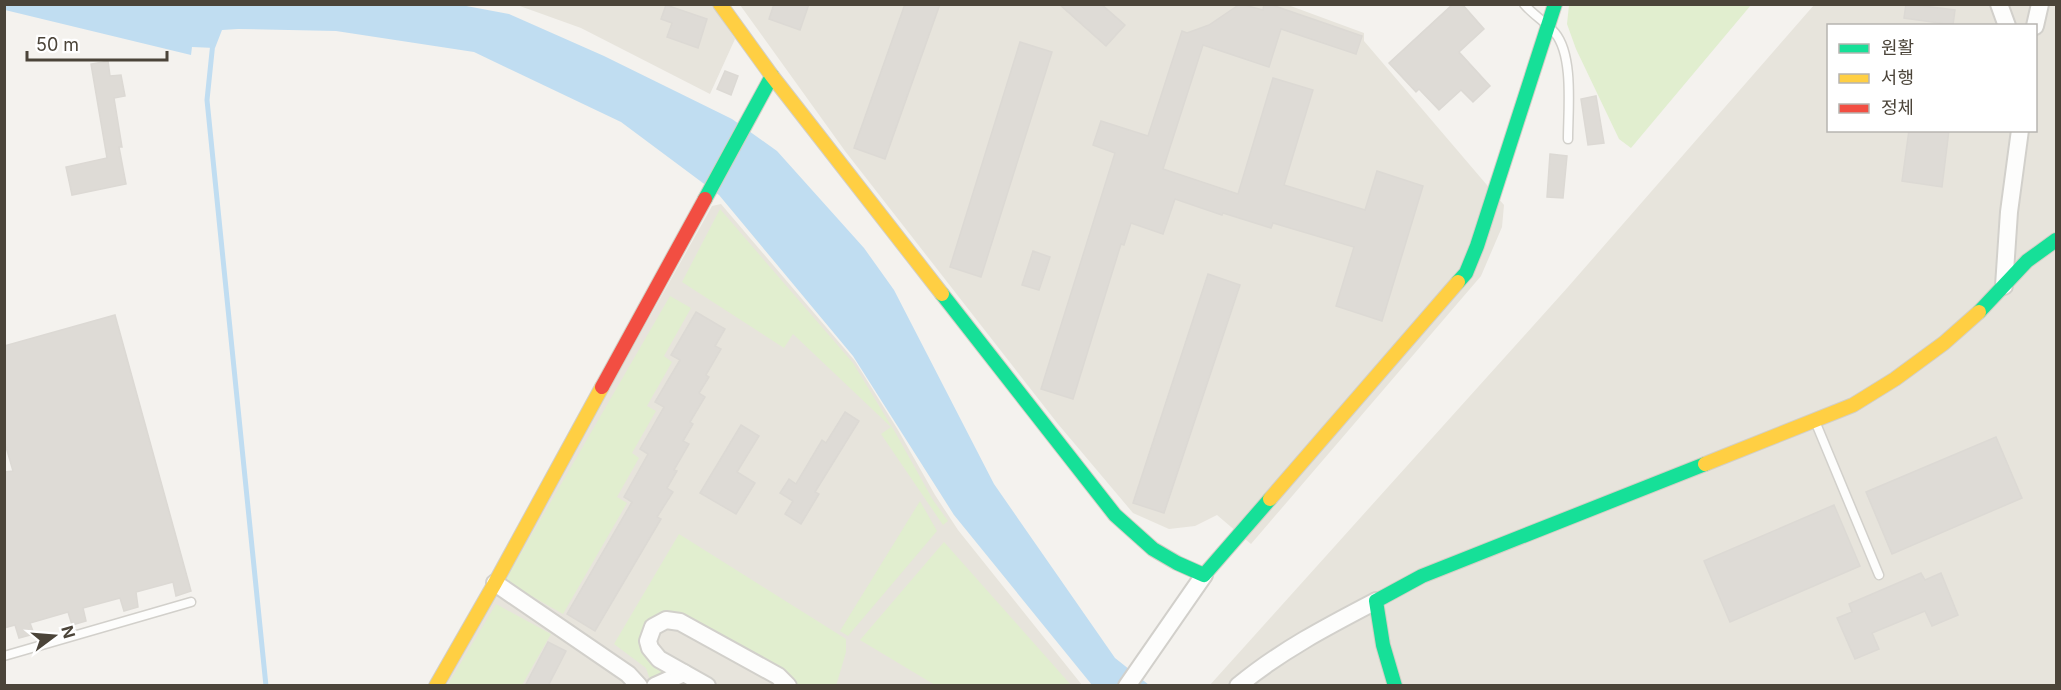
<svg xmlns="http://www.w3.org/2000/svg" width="2061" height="690" font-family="Inter,'Noto Sans KR',sans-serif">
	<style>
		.residential { fill: #e7e4dc; fill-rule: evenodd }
		.green { fill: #e1eecf }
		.water { fill: #c0ddf1 }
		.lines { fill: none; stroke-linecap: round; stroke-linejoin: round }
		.stream { stroke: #c0ddf1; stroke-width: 5 }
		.building { fill: #dedbd6; stroke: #dcd9d4; stroke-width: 1.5 }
		.lane-casing { stroke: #d2d0cb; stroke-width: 11 }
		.street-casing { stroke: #d2d0cb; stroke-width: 20 }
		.fast-casing { stroke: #d3cfc5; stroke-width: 16 }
		.slow-casing { stroke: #d3cfc5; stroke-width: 16 }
		.jam-casing { stroke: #d3cfc5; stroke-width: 16 }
		.lane { stroke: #fdfdfc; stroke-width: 8 }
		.street { stroke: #fdfdfc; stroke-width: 16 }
		.fast { stroke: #16e098; stroke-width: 14 }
		.slow { stroke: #ffcf43; stroke-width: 14 }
		.jam { stroke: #f24e42; stroke-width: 14 }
	</style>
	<rect width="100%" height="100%" fill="#f4f2ee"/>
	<g class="residential">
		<path d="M 517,5 L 712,5 L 735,39 L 710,94 L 581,28 Z"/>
		<path d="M 740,5 L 1288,5 L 1364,33 L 1364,41 L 1504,205 L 1502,227 L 1481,276 L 1251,544 L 1217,515 L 1195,526 L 1169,529 L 1133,513 L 1058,424 L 845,151 Z"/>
		<path d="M 1814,5 L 2056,5 L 2056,685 L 1209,686 L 1568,287 ZM 1828,26 L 2036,26 L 2036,130 L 1828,130 Z"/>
		<path d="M 721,204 L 855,361 L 898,430 L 935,495 L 958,530 L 1082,685 L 443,686 L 712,206 Z"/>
	</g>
	<g class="green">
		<path d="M 1569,5 L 1569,4 L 1751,5 L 1631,148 L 1619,139 L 1576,49 L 1567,24 Z"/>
		<path d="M 720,209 L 853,363 L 895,432 L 933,500 L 948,521 L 943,525 L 881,434 L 891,427 L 793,334 L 784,348 L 682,282 Z"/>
		<path d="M 670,296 L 691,308 L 664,356 L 672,362 L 647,406 L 656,411 L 632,453 L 639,458 L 617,497 L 627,503 L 563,614 L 505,581 Z"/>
		<path d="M 920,501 L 937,531 L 848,636 L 840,631 Z"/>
		<path d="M 679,534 L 846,639 L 846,652 L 836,686 L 795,685 L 789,675 L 782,670 L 686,616 L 668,613 L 647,627 L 669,672 L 650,680 L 646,668 L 614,644 Z"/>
		<path d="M 944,542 L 1071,685 L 935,685 L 860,640 Z"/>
		<path d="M 496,604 L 551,634 L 522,685 L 447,686 Z"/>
	</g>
	<path class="water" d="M 5,4 L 461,5 L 509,14 L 604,56 L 732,119 L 777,151 L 864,248 L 894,290 L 994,484 L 1115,658 L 1149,685 L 1092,685 L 954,515 L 853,356 L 719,195 L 621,122 L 474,52 L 336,31 L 238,29 L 222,30 L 215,48 L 192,47 L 191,55 L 5,10 Z"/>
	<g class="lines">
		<path class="stream" d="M 213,42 L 207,100 L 266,686"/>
	</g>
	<g class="building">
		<path d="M 774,4 L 809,4 L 800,30 L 769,19 Z"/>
		<path d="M 905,4 L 940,4 L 885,159 L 854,148 Z"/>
		<path d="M 1059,4 L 1101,4 L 1125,25 L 1106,46 Z"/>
		<path d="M 1240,4 L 1263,10 L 1264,4 L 1269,4 L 1362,36 L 1356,54 L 1281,29 L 1269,67 L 1203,45 L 1163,169 L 1238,194 L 1273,78 L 1313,90 L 1284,185 L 1365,210 L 1377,171 L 1423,186 L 1382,321 L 1336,306 L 1354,247 L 1273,223 L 1271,228 L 1223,213 L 1222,215 L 1175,199 L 1163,234 L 1131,223 L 1124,245 L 1121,244 L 1073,399 L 1041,389 L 1115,153 L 1093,145 L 1101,121 L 1148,136 L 1182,31 L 1187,33 L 1209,25 Z"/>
		<path d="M 1453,4 L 1462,4 L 1484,29 L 1459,52 L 1490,86 L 1473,102 L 1461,90 L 1439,110 L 1419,89 L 1416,92 L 1389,63 Z"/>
		<path d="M 1906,4 L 1955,10 L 1953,25 L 1904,18 Z"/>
		<path d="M 666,5 L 707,19 L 698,48 L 667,37 L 672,23 L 661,19 Z"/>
		<path d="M 1020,42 L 1052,52 L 981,277 L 950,267 Z"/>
		<path d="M 108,61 L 110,76 L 121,75 L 125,96 L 114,98 L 122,147 L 119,147 L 126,184 L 72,195 L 66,167 L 107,158 L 91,64 Z"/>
		<path d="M 725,71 L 738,76 L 731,95 L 717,89 Z"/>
		<path d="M 1596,96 L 1604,143 L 1588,145 L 1581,99 Z"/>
		<path d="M 1909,130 L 1949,130 L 1942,187 L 1902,181 Z"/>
		<path d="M 1550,154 L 1567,156 L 1563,198 L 1547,197 Z"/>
		<path d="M 1033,251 L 1050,257 L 1039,290 L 1022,285 Z"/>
		<path d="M 1208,274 L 1240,285 L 1164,513 L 1133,503 Z"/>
		<path d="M 696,312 L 725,329 L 715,346 L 721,349 L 706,375 L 709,377 L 699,393 L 705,397 L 690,422 L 693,424 L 683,441 L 689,444 L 674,470 L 677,471 L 667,488 L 673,492 L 657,517 L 661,519 L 595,631 L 567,614 L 632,502 L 624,497 L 648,454 L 640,449 L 664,407 L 655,402 L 680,360 L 671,355 Z"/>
		<path d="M 115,315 L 191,591 L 176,596 L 173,582 L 136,592 L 138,607 L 124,611 L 120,598 L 83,608 L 86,621 L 72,625 L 68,612 L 30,623 L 34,634 L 19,638 L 15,625 L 4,628 L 4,472 L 13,471 L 4,440 L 4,346 Z"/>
		<path d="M 845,412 L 859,421 L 815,492 L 819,494 L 801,524 L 785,514 L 793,501 L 780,493 L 789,479 L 796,484 L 822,440 L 826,443 Z"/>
		<path d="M 741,425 L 759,436 L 737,472 L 755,483 L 736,514 L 700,493 Z"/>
		<path d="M 1996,437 L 2022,498 L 1892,554 L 1866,492 Z"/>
		<path d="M 1834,505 L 1860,566 L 1730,622 L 1704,561 Z"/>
		<path d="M 1921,573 L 1925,580 L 1941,573 L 1958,615 L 1932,626 L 1925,611 L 1872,633 L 1879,649 L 1855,659 L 1837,618 L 1852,612 L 1849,604 Z"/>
		<path d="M 548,642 L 566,651 L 548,686 L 525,686 Z"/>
	</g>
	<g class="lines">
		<defs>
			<g id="lane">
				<path d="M 1524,4 C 1533,15 1546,22 1555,33 C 1574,56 1568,110 1568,139"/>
				<path d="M 1815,421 L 1879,575"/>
				<path d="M 4,656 L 191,602"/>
			</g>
			<g id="street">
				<path d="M 1999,4 L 2007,26"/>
				<path d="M 2035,26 L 2040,4"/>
				<path d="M 2004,286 L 2009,212 L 2020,130"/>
				<path d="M 495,583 L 628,674 L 639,686"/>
				<path d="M 655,686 L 684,673"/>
				<path d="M 707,686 L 659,659 L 650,648 L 648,641 L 653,627 L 666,620 L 680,622 L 778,676 L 788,686"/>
				<path d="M 1127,686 L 1204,575"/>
				<path d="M 1238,686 C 1280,651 1328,626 1376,601"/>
			</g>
			<g id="fast">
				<path d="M 705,199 L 772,76"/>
				<path d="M 1458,282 L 1466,273 L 1477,246 L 1555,4"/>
				<path d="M 942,294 L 1115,515 L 1153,549 L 1177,563 L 1204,575 L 1270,499"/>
				<path d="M 1979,312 L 2027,261 L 2056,240"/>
				<path d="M 1395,686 L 1383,645 L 1376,601 L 1422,576 L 1705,464"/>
			</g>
			<g id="slow">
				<path d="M 720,4 L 772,76 L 942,294"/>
				<path d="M 1705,464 L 1853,405 L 1895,379 L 1944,343 L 1979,312"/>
				<path d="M 1270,499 L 1458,282"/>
				<path d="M 436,686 L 495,583 L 602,387"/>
			</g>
			<path id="jam" d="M 602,387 L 705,199"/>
		</defs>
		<use href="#lane" class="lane-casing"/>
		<use href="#street" class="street-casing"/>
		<use href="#fast" class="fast-casing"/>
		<use href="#slow" class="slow-casing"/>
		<use href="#jam" class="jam-casing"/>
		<use href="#lane" class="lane"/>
		<use href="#street" class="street"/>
		<use href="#fast" class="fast"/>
		<use href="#slow" class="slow"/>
		<use href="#jam" class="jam"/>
	</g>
	<rect width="2061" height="690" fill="none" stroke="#4b4439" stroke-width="12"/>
	<rect x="1827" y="24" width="210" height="108" fill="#ffffff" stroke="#b7b4b0" stroke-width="1.5"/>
	<rect x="1839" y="44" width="30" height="9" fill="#16e098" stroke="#b7b4b0" stroke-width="1.5"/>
	<text x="1881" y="54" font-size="18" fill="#4b4439">원활</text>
	<rect x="1839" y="74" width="30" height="9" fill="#ffcf43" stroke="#b7b4b0" stroke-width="1.5"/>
	<text x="1881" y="84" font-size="18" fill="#4b4439">서행</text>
	<rect x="1839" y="104" width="30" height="9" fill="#f24e42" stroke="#b7b4b0" stroke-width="1.5"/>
	<text x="1881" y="114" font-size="18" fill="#4b4439">정체</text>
	<g transform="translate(54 636) rotate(74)" stroke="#ffffff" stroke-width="4.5" paint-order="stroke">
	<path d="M0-4.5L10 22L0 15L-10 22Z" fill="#4b4439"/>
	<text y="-9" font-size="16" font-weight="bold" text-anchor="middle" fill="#4b4439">N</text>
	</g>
	<path d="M27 51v9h140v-9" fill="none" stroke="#4b4439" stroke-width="3"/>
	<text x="36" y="51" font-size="18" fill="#4b4439" stroke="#ffffff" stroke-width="4.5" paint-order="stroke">50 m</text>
</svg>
